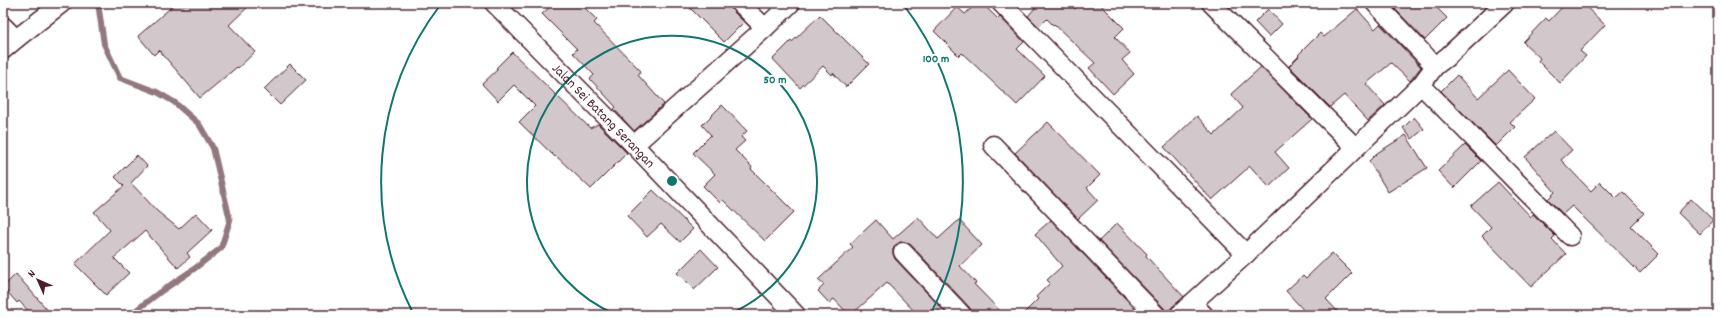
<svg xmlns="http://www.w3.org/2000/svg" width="1721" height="318" font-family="Dekko,sans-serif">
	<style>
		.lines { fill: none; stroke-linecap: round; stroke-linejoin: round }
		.stream { stroke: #91787e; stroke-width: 6 }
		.building { fill: #d2c7cb; stroke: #4a1f2b }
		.minor-casing { stroke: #4a1f2b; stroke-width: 21 }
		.minor { stroke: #fff; stroke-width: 18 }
		.ring { fill: none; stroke: #0f766e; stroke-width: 2 }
		.labels { text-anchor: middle; stroke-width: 4; stroke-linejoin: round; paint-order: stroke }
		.street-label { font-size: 14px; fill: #4a1f2b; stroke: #fff }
		.centre { fill: #0f766e; stroke: #fff; stroke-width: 2 }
		.ring-label { font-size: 12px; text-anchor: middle; font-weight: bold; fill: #0f766e; stroke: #fff; stroke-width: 4; stroke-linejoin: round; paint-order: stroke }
	</style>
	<rect width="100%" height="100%" fill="#fff"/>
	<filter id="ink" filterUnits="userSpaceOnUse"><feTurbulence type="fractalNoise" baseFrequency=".025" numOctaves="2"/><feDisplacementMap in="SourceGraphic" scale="8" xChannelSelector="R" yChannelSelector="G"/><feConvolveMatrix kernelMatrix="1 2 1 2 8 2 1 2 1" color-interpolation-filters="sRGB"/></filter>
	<g filter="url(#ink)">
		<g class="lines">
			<path class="stream" d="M 98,3 L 104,44 L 120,78 L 157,92 L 174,102 L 199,124 L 213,148 L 230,220 L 221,248 L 194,269 L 160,292 L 130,315"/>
		</g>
		<g class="building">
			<path d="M 176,3 L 252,3 L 229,25 L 255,52 L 238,68 L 237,67 L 200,98 L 159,50 L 154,55 L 138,36 Z"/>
			<path d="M 554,3 L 580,3 L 597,20 L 594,23 L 641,71 L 638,75 L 664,104 L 634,131 L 614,109 L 616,107 L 590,79 L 594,75 L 573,53 L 577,49 L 542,14 Z"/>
			<path d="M 685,3 L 730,3 L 732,10 L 744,22 L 724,42 Z"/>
			<path d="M 977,3 L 982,3 L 998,19 L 1000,17 L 1024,42 L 1017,49 L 1045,76 L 1017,105 L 962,53 L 959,56 L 934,31 L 957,7 L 965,14 Z"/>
			<path d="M 1030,3 L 1069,3 L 1075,9 L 1081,3 L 1099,3 L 1124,28 L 1115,37 L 1130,53 L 1122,60 L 1134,74 L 1113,94 L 1089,68 L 1095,63 L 1054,24 L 1053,25 L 1047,19 L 1039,27 L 1028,16 L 1035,8 Z"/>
			<path d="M 1402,3 L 1432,3 L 1447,18 L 1425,40 L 1395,9 Z"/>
			<path d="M 1566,3 L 1582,3 L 1605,25 L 1580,51 L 1586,56 L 1560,83 L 1538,61 L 1540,58 L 1523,42 L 1546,18 L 1549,21 Z"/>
			<path d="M 1268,9 L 1282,24 L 1269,37 L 1255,22 Z"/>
			<path d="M 1357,9 L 1375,29 L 1380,24 L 1421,67 L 1410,81 L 1391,63 L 1366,84 L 1385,105 L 1368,121 L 1344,95 L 1330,107 L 1289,66 L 1299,56 L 1298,55 L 1320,33 L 1324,37 Z"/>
			<path d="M 820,15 L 869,64 L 846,87 L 833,73 L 832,75 L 823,66 L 800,88 L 773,59 L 791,41 L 792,42 Z"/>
			<path d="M 512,52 L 590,128 L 598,124 L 627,153 L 591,189 L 556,156 L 555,157 L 519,122 L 535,106 L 514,85 L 498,101 L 482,84 L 498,69 L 496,68 Z"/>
			<path d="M 290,64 L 306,80 L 280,105 L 264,89 Z"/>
			<path d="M 1261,67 L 1312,119 L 1275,152 L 1289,168 L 1269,187 L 1250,166 L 1212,200 L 1164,147 L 1197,116 L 1214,135 L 1243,108 L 1231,94 Z"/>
			<path d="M 1508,70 L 1535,99 L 1510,122 L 1515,127 L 1496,146 L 1441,91 L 1457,75 L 1478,98 Z"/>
			<path d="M 722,105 L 747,131 L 741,137 L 745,141 L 735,150 L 752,167 L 751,169 L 794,212 L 765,241 L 723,200 L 720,203 L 703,186 L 715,174 L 693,153 L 711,135 L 702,125 Z"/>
			<path d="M 1414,117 L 1424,129 L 1412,139 L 1403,128 Z"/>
			<path d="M 1048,122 L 1100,175 L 1087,188 L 1098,200 L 1078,219 L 1015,153 Z"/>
			<path d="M 1554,131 L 1572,150 L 1561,160 L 1591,191 L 1600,182 L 1616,198 L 1623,192 L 1644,213 L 1631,226 L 1659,254 L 1640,273 L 1572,206 L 1563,214 L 1548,199 L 1555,192 L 1525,157 Z"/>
			<path d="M 1406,135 L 1427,168 L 1388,192 L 1369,161 L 1377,153 Z"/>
			<path d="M 1465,145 L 1481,161 L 1454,188 L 1438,171 Z"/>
			<path d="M 137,155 L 147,166 L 131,183 L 157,211 L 179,229 L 196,213 L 212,230 L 187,253 L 190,257 L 178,268 L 145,231 L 114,258 L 129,273 L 106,295 L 75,264 L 110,230 L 94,212 L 124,186 L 115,177 Z"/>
			<path d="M 1498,182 L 1531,217 L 1533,214 L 1555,236 L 1552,239 L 1566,254 L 1531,287 L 1482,236 L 1491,227 L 1471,206 Z"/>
			<path d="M 653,190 L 693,229 L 680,242 L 661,224 L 647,237 L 627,216 Z"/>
			<path d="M 1691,199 L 1713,220 L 1700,234 L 1678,213 Z"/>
			<path d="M 918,217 L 938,239 L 959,220 L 982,245 L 960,266 L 976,283 L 974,284 L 1004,315 L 972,315 L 970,308 L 911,245 L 906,242 L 900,242 L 893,249 L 893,254 L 895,259 L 948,315 L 918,315 L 887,283 L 851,315 L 849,315 L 834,299 L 829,303 L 818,291 L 824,285 L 818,280 L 853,247 L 850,244 L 876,220 L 893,239 Z"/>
			<path d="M 1051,220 L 1141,315 L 1022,315 L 1038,299 L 1036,297 L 1050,283 L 1047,280 L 1062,266 L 1035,234 Z"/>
			<path d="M 1117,223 L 1147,254 L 1146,256 L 1184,297 L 1172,307 L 1167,315 L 1164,308 L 1099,241 Z"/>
			<path d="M 701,249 L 718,267 L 694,290 L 677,273 Z"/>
			<path d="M 1332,253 L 1352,273 L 1326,299 L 1341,315 L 1308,315 L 1286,291 L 1303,275 L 1306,278 Z"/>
			<path d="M 16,274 L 52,315 L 32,315 L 19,301 L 17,303 L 3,287 Z"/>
		</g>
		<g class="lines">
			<defs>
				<g id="minor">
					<path id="s1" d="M 494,3 L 634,145 L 796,315"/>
					<path d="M 740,3 L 765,28"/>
					<path d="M 1001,3 L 1246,254"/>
					<path d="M 1211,3 L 1355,147"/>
					<path d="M 1375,3 L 1435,66"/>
					<path d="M 3,26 L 16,39"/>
					<path d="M 3,50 L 16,39 L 62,3"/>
					<path d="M 1421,85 L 1570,236"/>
					<path d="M 634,145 L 765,28 L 791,3"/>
					<path d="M 993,145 L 1156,315"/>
					<path d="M 903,252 L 962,315"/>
					<path d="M 1192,303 L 1204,315"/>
					<path d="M 1179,315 L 1246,254 L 1421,85 L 1435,66 L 1447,57 L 1505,3"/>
				</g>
			</defs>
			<use href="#minor" class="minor-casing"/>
			<use href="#minor" class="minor"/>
		</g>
	</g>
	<g class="ring">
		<path d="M617 315A145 145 0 1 1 727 315"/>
		<path d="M413 313A291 291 0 0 1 441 4M903 4A291 291 0 0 1 931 313"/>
	</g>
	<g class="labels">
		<g class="street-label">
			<text dy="5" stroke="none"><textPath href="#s1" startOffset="157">Jalan Sei Batang Serangan</textPath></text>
		</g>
	</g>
	<circle cx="672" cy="181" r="6" class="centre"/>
	<g class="ring-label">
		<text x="936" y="62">100 m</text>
		<text x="775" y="83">50 m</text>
	</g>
	<rect width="1721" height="318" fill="none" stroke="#fff" stroke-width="16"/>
	<rect x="8" y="8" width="1705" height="302" fill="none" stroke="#4a1f2b" stroke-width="1.5" filter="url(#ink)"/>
	<g transform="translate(38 280) rotate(315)" stroke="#ffffff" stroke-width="3" paint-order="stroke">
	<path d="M0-3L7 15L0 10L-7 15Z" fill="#4a1f2b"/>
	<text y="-6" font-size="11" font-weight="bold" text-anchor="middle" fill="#4a1f2b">N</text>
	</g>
</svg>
